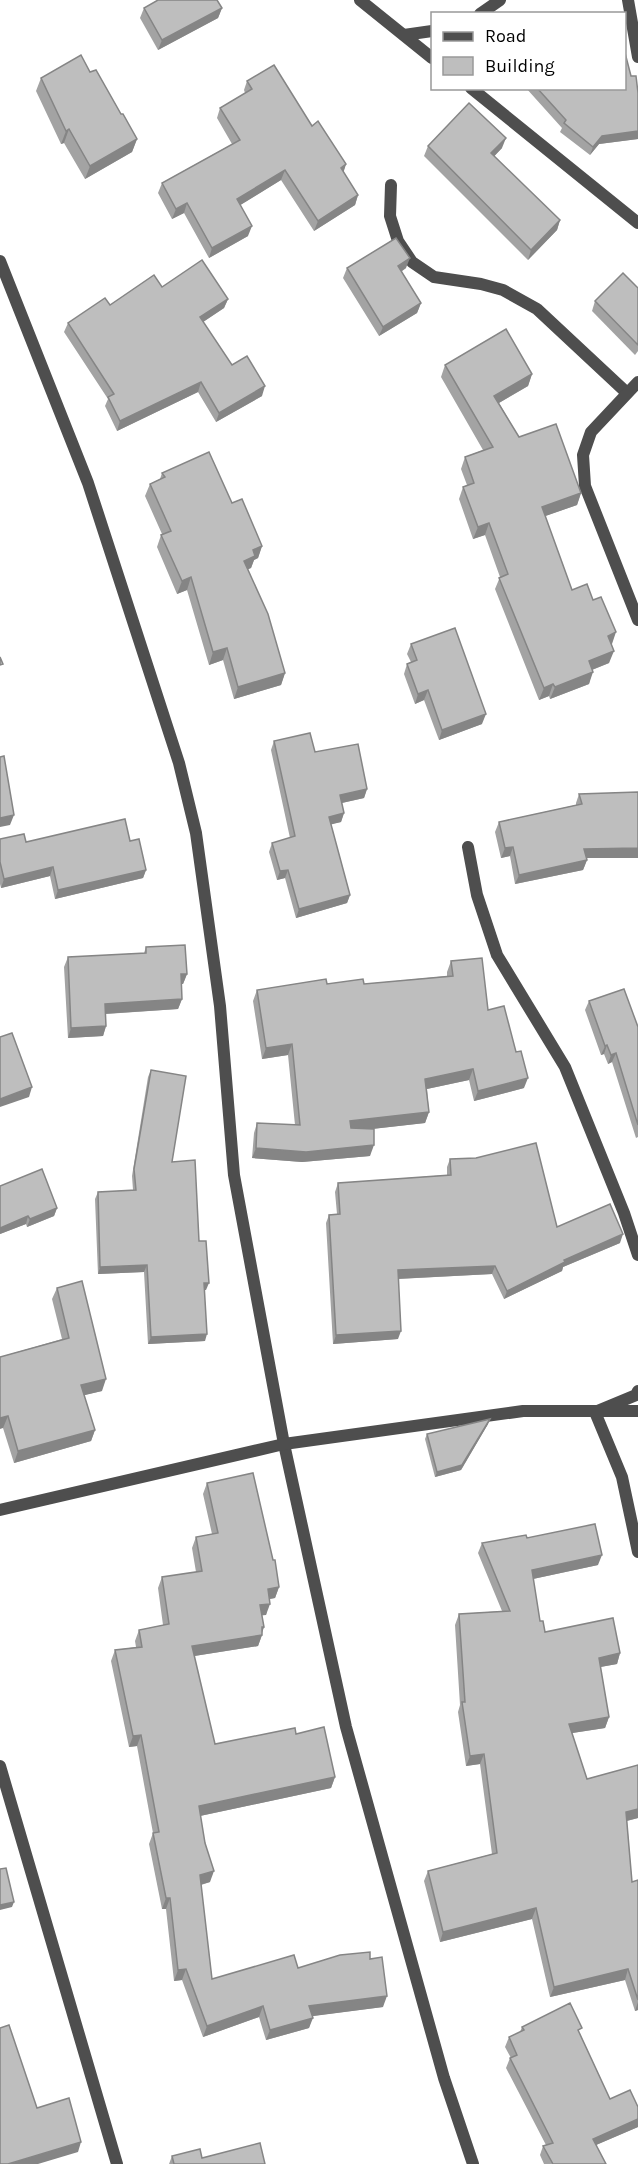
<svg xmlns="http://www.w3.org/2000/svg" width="638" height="2164" font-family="Karla,sans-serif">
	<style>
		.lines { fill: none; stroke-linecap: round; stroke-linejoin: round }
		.street { stroke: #4e4e4e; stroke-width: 12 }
		.wall { fill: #a3a3a3 }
		.shaded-wall { fill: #858585 }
		.building { fill: #bebebe; stroke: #858585; stroke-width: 1.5 }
	</style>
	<rect width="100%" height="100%" fill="#fff"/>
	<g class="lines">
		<g class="street">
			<path d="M 360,0 L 432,58"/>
			<path d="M 628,0 L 638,57"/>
			<path d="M 480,14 L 500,0"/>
			<path d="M 404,35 L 432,31"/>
			<path d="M 471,88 L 638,223"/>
			<path d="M 391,185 L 390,216 L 398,241 L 412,262 L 434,277 L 481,284 L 503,290 L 537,309 L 627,393"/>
			<path d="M 0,261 L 88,483 L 179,763 L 196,833 L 220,1006 L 234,1175 L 284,1444 L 346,1727 L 444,2078 L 473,2164"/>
			<path d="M 638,382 L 591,432 L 583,455 L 585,486 L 638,620"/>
			<path d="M 468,847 L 477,895 L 497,955 L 565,1067 L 624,1213 L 638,1255"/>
			<path d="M 638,1391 L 636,1395 L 595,1412 L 622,1477 L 638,1552"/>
			<path d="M 0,1510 L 284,1444 L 523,1411 L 638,1411"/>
			<path d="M 0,1766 L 117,2164"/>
		</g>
	</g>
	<g class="wall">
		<path d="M 144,8 L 222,8 L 218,18 L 158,50 L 140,18 Z"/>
		<path d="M 90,72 L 121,114 L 137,139 L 132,152 L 85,179 L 64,143 L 61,144 L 36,91 L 41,78 Z"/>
		<path d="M 631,76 L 638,93 L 638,139 L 599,144 L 590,155 L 560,132 L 562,128 L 526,88 L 624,88 Z"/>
		<path d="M 247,81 L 312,126 L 346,164 L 343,172 L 358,195 L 355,205 L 314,231 L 281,180 L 240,205 L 248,236 L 209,258 L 184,213 L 172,219 L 158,193 L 162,183 L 232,144 L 217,118 L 220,108 L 245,93 L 244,90 Z"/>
		<path d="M 428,146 L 502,148 L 494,156 L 560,220 L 557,230 L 528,260 L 424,156 Z"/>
		<path d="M 347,268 L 406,268 L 401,272 L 421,303 L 417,313 L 379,336 L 343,278 Z"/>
		<path d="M 162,287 L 228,299 L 224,308 L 203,322 L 232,365 L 262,396 L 216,422 L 198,392 L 117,431 L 105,406 L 108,399 L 64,332 L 68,323 L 110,305 Z"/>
		<path d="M 638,288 L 638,351 L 635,355 L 592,311 L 595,301 Z"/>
		<path d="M 445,365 L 532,374 L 528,386 L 499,403 L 519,437 L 581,493 L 577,505 L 545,516 L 572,590 L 612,644 L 609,663 L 592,670 L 589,684 L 550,699 L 549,696 L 539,700 L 495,589 L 500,577 L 485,535 L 473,539 L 459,499 L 463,487 L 467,485 L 461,469 L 465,457 L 483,450 L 441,377 Z"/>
		<path d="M 162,473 L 232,503 L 262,546 L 258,558 L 254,560 L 251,568 L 248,569 L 285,673 L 281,685 L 234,699 L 223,660 L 209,665 L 187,590 L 177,594 L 157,547 L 161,535 L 162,534 L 145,496 L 150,484 L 160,479 Z"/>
		<path d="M 411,644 L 482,724 L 439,740 L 424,700 L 415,704 L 404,674 L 407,664 L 411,662 L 407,654 Z"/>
		<path d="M 274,741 L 315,752 L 367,789 L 364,798 L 342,803 L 344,813 L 341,822 L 331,824 L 350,895 L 347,903 L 296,918 L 285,878 L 277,880 L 269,852 L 272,843 L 290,838 L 271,750 Z"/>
		<path d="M 638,792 L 638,858 L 586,858 L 587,860 L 583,870 L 515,884 L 510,856 L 501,858 L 495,832 L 499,822 L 576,805 L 576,803 L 579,794 Z"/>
		<path d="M 0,839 L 26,842 L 130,841 L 146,870 L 143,878 L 55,899 L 50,876 L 1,888 L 0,884 Z"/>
		<path d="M 146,947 L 187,974 L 183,984 L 181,984 L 182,999 L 178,1009 L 106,1014 L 106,1026 L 103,1036 L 68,1038 L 64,967 L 68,957 L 144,953 Z"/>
		<path d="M 451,961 L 488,1010 L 524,1088 L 474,1101 L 469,1080 L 427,1089 L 429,1112 L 425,1123 L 371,1129 L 370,1156 L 302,1162 L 252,1158 L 254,1133 L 257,1123 L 295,1125 L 288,1055 L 262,1059 L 253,1001 L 257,990 L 327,984 L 364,984 L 447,976 L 447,972 Z"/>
		<path d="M 589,1001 L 638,1027 L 638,1137 L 636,1138 L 612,1062 L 608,1064 L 604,1054 L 601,1055 L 585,1010 Z"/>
		<path d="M 151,1070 L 172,1162 L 199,1241 L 206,1290 L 205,1290 L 205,1341 L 148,1344 L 144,1272 L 98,1274 L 95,1199 L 98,1192 L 133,1190 L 132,1176 L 148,1077 Z"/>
		<path d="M 450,1159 L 557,1227 L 620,1243 L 563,1267 L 562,1271 L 504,1299 L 492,1274 L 398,1279 L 398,1339 L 333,1344 L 326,1223 L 329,1215 L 337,1214 L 335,1192 L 338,1183 L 447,1175 L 447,1167 Z"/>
		<path d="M 0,1186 L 57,1208 L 54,1216 L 27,1227 L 26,1224 L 0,1234 Z"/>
		<path d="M 57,1288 L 102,1391 L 84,1395 L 95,1430 L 91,1441 L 14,1463 L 3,1428 L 0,1357 L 62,1339 L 52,1299 Z"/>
		<path d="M 488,1424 L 461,1470 L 435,1477 L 425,1439 L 427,1434 Z"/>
		<path d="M 207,1483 L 279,1587 L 275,1598 L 269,1599 L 266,1615 L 262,1615 L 264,1627 L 262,1632 L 262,1635 L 258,1646 L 194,1656 L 215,1744 L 296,1734 L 335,1777 L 331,1788 L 200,1816 L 210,1882 L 201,1885 L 212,1979 L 370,1959 L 383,2007 L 312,2016 L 309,2028 L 266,2040 L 259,2017 L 203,2037 L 182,1980 L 174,1981 L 166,1909 L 162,1909 L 149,1844 L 153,1833 L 137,1746 L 129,1747 L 111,1661 L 115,1650 L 136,1647 L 135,1641 L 139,1630 L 163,1625 L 158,1588 L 162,1577 L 196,1572 L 192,1548 L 196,1537 L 212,1534 L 203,1494 Z"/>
		<path d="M 527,1538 L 598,1565 L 533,1579 L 540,1621 L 545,1632 L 620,1653 L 617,1664 L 600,1667 L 609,1717 L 605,1728 L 572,1733 L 587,1779 L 638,1765 L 638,1818 L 627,1821 L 632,1882 L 638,1880 L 638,2010 L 635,2011 L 625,1980 L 550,1997 L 532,1919 L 440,1942 L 424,1881 L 428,1871 L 492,1854 L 480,1764 L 466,1766 L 458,1712 L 460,1705 L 455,1625 L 459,1614 L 502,1611 L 478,1553 L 482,1543 Z"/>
		<path d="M 522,2027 L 580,2034 L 610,2099 L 638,2107 L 638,2127 L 596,2145 L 606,2164 L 544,2164 L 540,2155 L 543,2146 L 546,2145 L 506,2068 L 510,2058 L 511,2058 L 505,2047 L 509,2037 L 520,2032 Z"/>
		<path d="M 172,2156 L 202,2158 L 265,2164 L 169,2164 Z"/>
	</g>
	<g class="shaded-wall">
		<path d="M 222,8 L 218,18 L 158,50 L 162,40 Z"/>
		<path d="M 69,129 L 64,143 L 61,144 L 66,131 Z"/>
		<path d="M 638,131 L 638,139 L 599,144 L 590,155 L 593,147 L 602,136 Z"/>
		<path d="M 506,138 L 502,148 L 488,163 L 491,153 Z"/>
		<path d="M 137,139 L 132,152 L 85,179 L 90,166 Z"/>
		<path d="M 346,164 L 343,174 L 341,168 Z"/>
		<path d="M 285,170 L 281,180 L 234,209 L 237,199 Z"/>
		<path d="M 358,195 L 355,205 L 314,231 L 318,221 Z"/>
		<path d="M 187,203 L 184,213 L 172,219 L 176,209 Z"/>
		<path d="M 560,220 L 557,230 L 528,260 L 531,250 Z"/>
		<path d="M 252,226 L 248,236 L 209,258 L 212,248 Z"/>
		<path d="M 410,258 L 406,268 L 394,276 L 398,266 Z"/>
		<path d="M 228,299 L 224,308 L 197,326 L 200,317 Z"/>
		<path d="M 421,303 L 417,313 L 379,336 L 383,327 Z"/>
		<path d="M 532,374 L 528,386 L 490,408 L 494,396 Z"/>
		<path d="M 201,382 L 198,392 L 117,431 L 120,421 Z"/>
		<path d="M 265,386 L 262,396 L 216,422 L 219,413 Z"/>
		<path d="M 581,493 L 577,505 L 537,519 L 542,507 Z"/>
		<path d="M 489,523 L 485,535 L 473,539 L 478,527 Z"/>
		<path d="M 262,546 L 258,558 L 254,560 L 251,568 L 239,573 L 244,561 L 253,550 Z"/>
		<path d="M 191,577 L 187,590 L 177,594 L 182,581 Z"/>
		<path d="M 616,632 L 612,644 L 604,648 L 608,636 Z"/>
		<path d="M 227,648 L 223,660 L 209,665 L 213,652 Z"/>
		<path d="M 614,651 L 609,663 L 584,673 L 589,661 Z"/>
		<path d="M 593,672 L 589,684 L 550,699 L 555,687 Z"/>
		<path d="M 285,673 L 281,685 L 234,699 L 238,687 Z"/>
		<path d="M 553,684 L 549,696 L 539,700 L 544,688 Z"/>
		<path d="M 428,690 L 424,700 L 415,704 L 418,694 Z"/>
		<path d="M 486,714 L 482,724 L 439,740 L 442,730 Z"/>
		<path d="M 367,789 L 364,798 L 337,804 L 340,795 Z"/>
		<path d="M 344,813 L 341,822 L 325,826 L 329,817 Z"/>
		<path d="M 14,815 L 10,825 L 0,827 L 0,818 Z"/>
		<path d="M 513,847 L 510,856 L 501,858 L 505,848 Z"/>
		<path d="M 638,848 L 638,858 L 580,858 L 584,849 Z"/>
		<path d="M 587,860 L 583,870 L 515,884 L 519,875 Z"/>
		<path d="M 53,867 L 50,876 L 1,888 L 4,879 Z"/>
		<path d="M 146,870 L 143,878 L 55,899 L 58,890 Z"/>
		<path d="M 288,870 L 285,878 L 277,880 L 280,871 Z"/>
		<path d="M 350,895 L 347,903 L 296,918 L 299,909 Z"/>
		<path d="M 181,974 L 187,974 L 183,984 L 177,984 Z"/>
		<path d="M 182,999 L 178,1009 L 102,1014 L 105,1004 Z"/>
		<path d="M 106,1026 L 103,1036 L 68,1038 L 71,1028 Z"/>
		<path d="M 292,1044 L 288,1055 L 262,1059 L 266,1048 Z"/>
		<path d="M 607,1045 L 604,1054 L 601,1055 L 605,1046 Z"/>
		<path d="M 616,1053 L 612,1062 L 608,1064 L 611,1055 Z"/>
		<path d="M 473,1069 L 469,1080 L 422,1090 L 425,1079 Z"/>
		<path d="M 528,1078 L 524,1088 L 474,1101 L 478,1091 Z"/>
		<path d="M 32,1087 L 29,1097 L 0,1107 L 0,1099 Z"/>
		<path d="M 429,1112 L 425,1123 L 346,1132 L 350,1121 Z"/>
		<path d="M 374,1145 L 370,1156 L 302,1162 L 252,1158 L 256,1148 Z"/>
		<path d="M 57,1208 L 54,1216 L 27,1227 L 30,1219 Z"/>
		<path d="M 28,1216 L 26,1224 L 0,1234 L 0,1228 Z"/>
		<path d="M 623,1234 L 620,1243 L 563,1267 L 562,1271 L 504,1299 L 507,1291 L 564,1260 Z"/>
		<path d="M 147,1265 L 144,1272 L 98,1274 L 100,1267 Z"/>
		<path d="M 495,1266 L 492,1274 L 395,1279 L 398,1270 Z"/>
		<path d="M 204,1283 L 209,1283 L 206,1290 L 202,1290 Z"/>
		<path d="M 401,1331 L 398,1339 L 333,1344 L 336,1335 Z"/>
		<path d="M 207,1334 L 205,1341 L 148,1344 L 151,1337 Z"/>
		<path d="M 106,1379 L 102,1391 L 77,1397 L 81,1385 Z"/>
		<path d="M 8,1416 L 3,1428 L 0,1429 L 0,1418 Z"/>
		<path d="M 490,1419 L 488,1424 L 461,1470 L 435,1477 L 437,1472 Z"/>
		<path d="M 95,1430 L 91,1441 L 14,1463 L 18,1451 Z"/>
		<path d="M 602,1555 L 598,1565 L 528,1580 L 532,1570 Z"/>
		<path d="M 279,1587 L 275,1598 L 264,1600 L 268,1589 Z"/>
		<path d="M 270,1604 L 266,1615 L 256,1616 L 260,1605 Z"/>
		<path d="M 262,1627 L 264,1627 L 261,1636 L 262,1635 L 258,1646 L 188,1657 L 192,1646 Z"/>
		<path d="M 620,1653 L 617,1664 L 595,1668 L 599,1658 Z"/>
		<path d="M 609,1717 L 605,1728 L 566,1734 L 569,1724 Z"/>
		<path d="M 141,1735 L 137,1746 L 129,1747 L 133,1736 Z"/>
		<path d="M 484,1754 L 480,1764 L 466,1766 L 470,1756 Z"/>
		<path d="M 335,1777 L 331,1788 L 195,1817 L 199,1806 Z"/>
		<path d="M 638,1809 L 638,1818 L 622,1822 L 626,1812 Z"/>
		<path d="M 214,1871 L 210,1882 L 196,1886 L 200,1875 Z"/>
		<path d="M 166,1898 L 170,1898 L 166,1909 L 162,1909 Z"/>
		<path d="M 14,1902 L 12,1907 L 0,1910 L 0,1905 Z"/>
		<path d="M 536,1908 L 532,1919 L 440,1942 L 443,1932 Z"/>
		<path d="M 186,1969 L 182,1980 L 174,1981 L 178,1970 Z"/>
		<path d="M 628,1969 L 625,1980 L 550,1997 L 554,1987 Z"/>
		<path d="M 387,1996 L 383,2007 L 306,2017 L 309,2006 Z"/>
		<path d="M 638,2002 L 638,2010 L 635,2011 Z"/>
		<path d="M 263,2006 L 259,2017 L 203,2037 L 207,2026 Z"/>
		<path d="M 313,2018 L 309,2028 L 266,2040 L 270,2030 Z"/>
		<path d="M 638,2119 L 638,2127 L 589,2148 L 593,2139 Z"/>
		<path d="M 81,2142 L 78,2152 L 38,2164 L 8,2164 Z"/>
	</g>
	<g class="building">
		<path d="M 158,0 L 217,0 L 222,8 L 162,40 L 144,8 Z"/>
		<path d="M 624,49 L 631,76 L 636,76 L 638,93 L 638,131 L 602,136 L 593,147 L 564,123 L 566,120 L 537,88 L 624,88 Z"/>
		<path d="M 81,55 L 90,72 L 96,70 L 121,114 L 123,114 L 137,139 L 90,166 L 69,129 L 66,131 L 41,78 Z"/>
		<path d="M 274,65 L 312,126 L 318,121 L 346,164 L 341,168 L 358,195 L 318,221 L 285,170 L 237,199 L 252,226 L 212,248 L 187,203 L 176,209 L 162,183 L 240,140 L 220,108 L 252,89 L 247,81 Z"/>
		<path d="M 469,103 L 506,138 L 491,153 L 560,220 L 531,250 L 428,146 Z"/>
		<path d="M 396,238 L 410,258 L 398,266 L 421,303 L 383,327 L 347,268 Z"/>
		<path d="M 202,260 L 228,299 L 200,317 L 232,365 L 247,356 L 265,386 L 219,413 L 201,382 L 120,421 L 108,397 L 114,394 L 68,323 L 105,298 L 110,305 L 154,275 L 162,287 Z"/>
		<path d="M 623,273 L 638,288 L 638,345 L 595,301 Z"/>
		<path d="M 506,329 L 532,374 L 494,396 L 519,437 L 556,424 L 581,493 L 542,507 L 572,590 L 587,584 L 593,600 L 601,597 L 616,632 L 608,636 L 614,651 L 589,661 L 593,672 L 555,687 L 553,684 L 544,688 L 499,578 L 508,574 L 489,523 L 478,527 L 463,487 L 474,483 L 465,457 L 493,447 L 445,365 Z"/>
		<path d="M 209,452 L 232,503 L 242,499 L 262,546 L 253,550 L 255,556 L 244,561 L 268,614 L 285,673 L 238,687 L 227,648 L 213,652 L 191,577 L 182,581 L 161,535 L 171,531 L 150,484 L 165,477 L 162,473 Z"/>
		<path d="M 455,628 L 486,714 L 442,730 L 428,690 L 418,694 L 407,664 L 417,660 L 411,644 Z"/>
		<path d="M 0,657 L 3,664 L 0,665 Z"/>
		<path d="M 310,733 L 315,752 L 358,744 L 367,789 L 340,795 L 344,813 L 329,817 L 350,895 L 299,909 L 288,870 L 280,871 L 272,843 L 295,836 L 274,741 Z"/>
		<path d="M 4,756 L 14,815 L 0,818 L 0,757 Z"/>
		<path d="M 638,792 L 638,848 L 584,849 L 587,860 L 519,875 L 513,847 L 505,848 L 499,822 L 582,804 L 579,794 Z"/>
		<path d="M 125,819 L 130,841 L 139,839 L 146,870 L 58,890 L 53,867 L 4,879 L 0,862 L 0,839 L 24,834 L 26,842 Z"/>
		<path d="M 185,945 L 187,974 L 181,974 L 182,999 L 105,1004 L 106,1026 L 71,1028 L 68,957 L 146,953 L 146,947 Z"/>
		<path d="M 482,958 L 488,1010 L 504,1006 L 516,1052 L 521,1051 L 528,1078 L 478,1091 L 473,1069 L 425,1079 L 429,1112 L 350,1121 L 351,1128 L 374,1129 L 374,1145 L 306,1152 L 256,1148 L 257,1123 L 300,1125 L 292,1044 L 266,1048 L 257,990 L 326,979 L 327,984 L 363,979 L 364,984 L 453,976 L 451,961 Z"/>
		<path d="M 624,989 L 638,1027 L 638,1125 L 616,1053 L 611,1055 L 607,1045 L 605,1046 L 589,1001 Z"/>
		<path d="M 12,1033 L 32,1087 L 0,1099 L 0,1037 Z"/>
		<path d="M 151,1070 L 186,1076 L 172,1162 L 195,1160 L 199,1241 L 206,1241 L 209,1283 L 204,1283 L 207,1334 L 151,1337 L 147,1265 L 100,1267 L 98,1192 L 136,1190 L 134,1169 Z"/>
		<path d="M 536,1143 L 557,1227 L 610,1204 L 623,1234 L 564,1260 L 565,1262 L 507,1291 L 495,1266 L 398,1270 L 401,1331 L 336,1335 L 329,1215 L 340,1214 L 338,1183 L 451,1175 L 450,1159 L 476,1158 Z"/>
		<path d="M 42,1169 L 57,1208 L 30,1219 L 28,1216 L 0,1228 L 0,1186 Z"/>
		<path d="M 82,1281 L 106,1379 L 81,1385 L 95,1430 L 18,1451 L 8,1416 L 0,1418 L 0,1357 L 69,1338 L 57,1288 Z"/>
		<path d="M 490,1419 L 462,1465 L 437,1472 L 427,1434 Z"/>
		<path d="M 253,1473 L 273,1560 L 275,1560 L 279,1587 L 268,1589 L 270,1604 L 260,1605 L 264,1627 L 262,1627 L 262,1635 L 192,1646 L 215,1744 L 295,1728 L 296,1734 L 324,1727 L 335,1777 L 199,1806 L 205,1843 L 214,1871 L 200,1875 L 212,1979 L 294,1955 L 298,1968 L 340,1955 L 370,1952 L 370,1959 L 382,1957 L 387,1996 L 309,2006 L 313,2018 L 270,2030 L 263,2006 L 207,2026 L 186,1969 L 178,1970 L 170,1898 L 166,1898 L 153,1833 L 159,1832 L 141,1735 L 133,1736 L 115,1650 L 142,1647 L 139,1630 L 169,1624 L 162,1577 L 202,1571 L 196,1537 L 218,1533 L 207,1483 Z"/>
		<path d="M 595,1524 L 602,1555 L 532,1570 L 540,1621 L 543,1621 L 545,1632 L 613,1618 L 620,1653 L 599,1658 L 609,1717 L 569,1724 L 587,1779 L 638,1765 L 638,1809 L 626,1812 L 632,1882 L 638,1880 L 638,2000 L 628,1969 L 554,1987 L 536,1908 L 443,1932 L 428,1871 L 497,1853 L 484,1754 L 470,1756 L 462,1702 L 465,1702 L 459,1614 L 510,1611 L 482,1543 L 526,1535 L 527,1538 Z"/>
		<path d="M 6,1868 L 14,1902 L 0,1905 L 0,1869 Z"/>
		<path d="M 570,2003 L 582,2028 L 578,2030 L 610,2099 L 630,2090 L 638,2107 L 638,2119 L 593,2139 L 606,2164 L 553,2164 L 543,2146 L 553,2143 L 510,2058 L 517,2055 L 509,2037 L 524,2030 L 522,2027 Z"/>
		<path d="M 9,2025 L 37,2108 L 69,2098 L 81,2142 L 8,2164 L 0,2164 L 0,2028 Z"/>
		<path d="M 260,2143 L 265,2164 L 174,2164 L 172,2156 L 200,2149 L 202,2158 Z"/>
	</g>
	<rect x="431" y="12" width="195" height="78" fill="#ffffff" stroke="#999999" stroke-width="1.5"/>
	<rect x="443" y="32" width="30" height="9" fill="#4e4e4e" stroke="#999999" stroke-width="1.5"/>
	<text x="485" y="42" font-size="18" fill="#000000">Road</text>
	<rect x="443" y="57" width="30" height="18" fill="#bebebe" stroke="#999999" stroke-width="1.5"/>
	<text x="485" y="72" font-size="18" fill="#000000">Building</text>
</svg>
